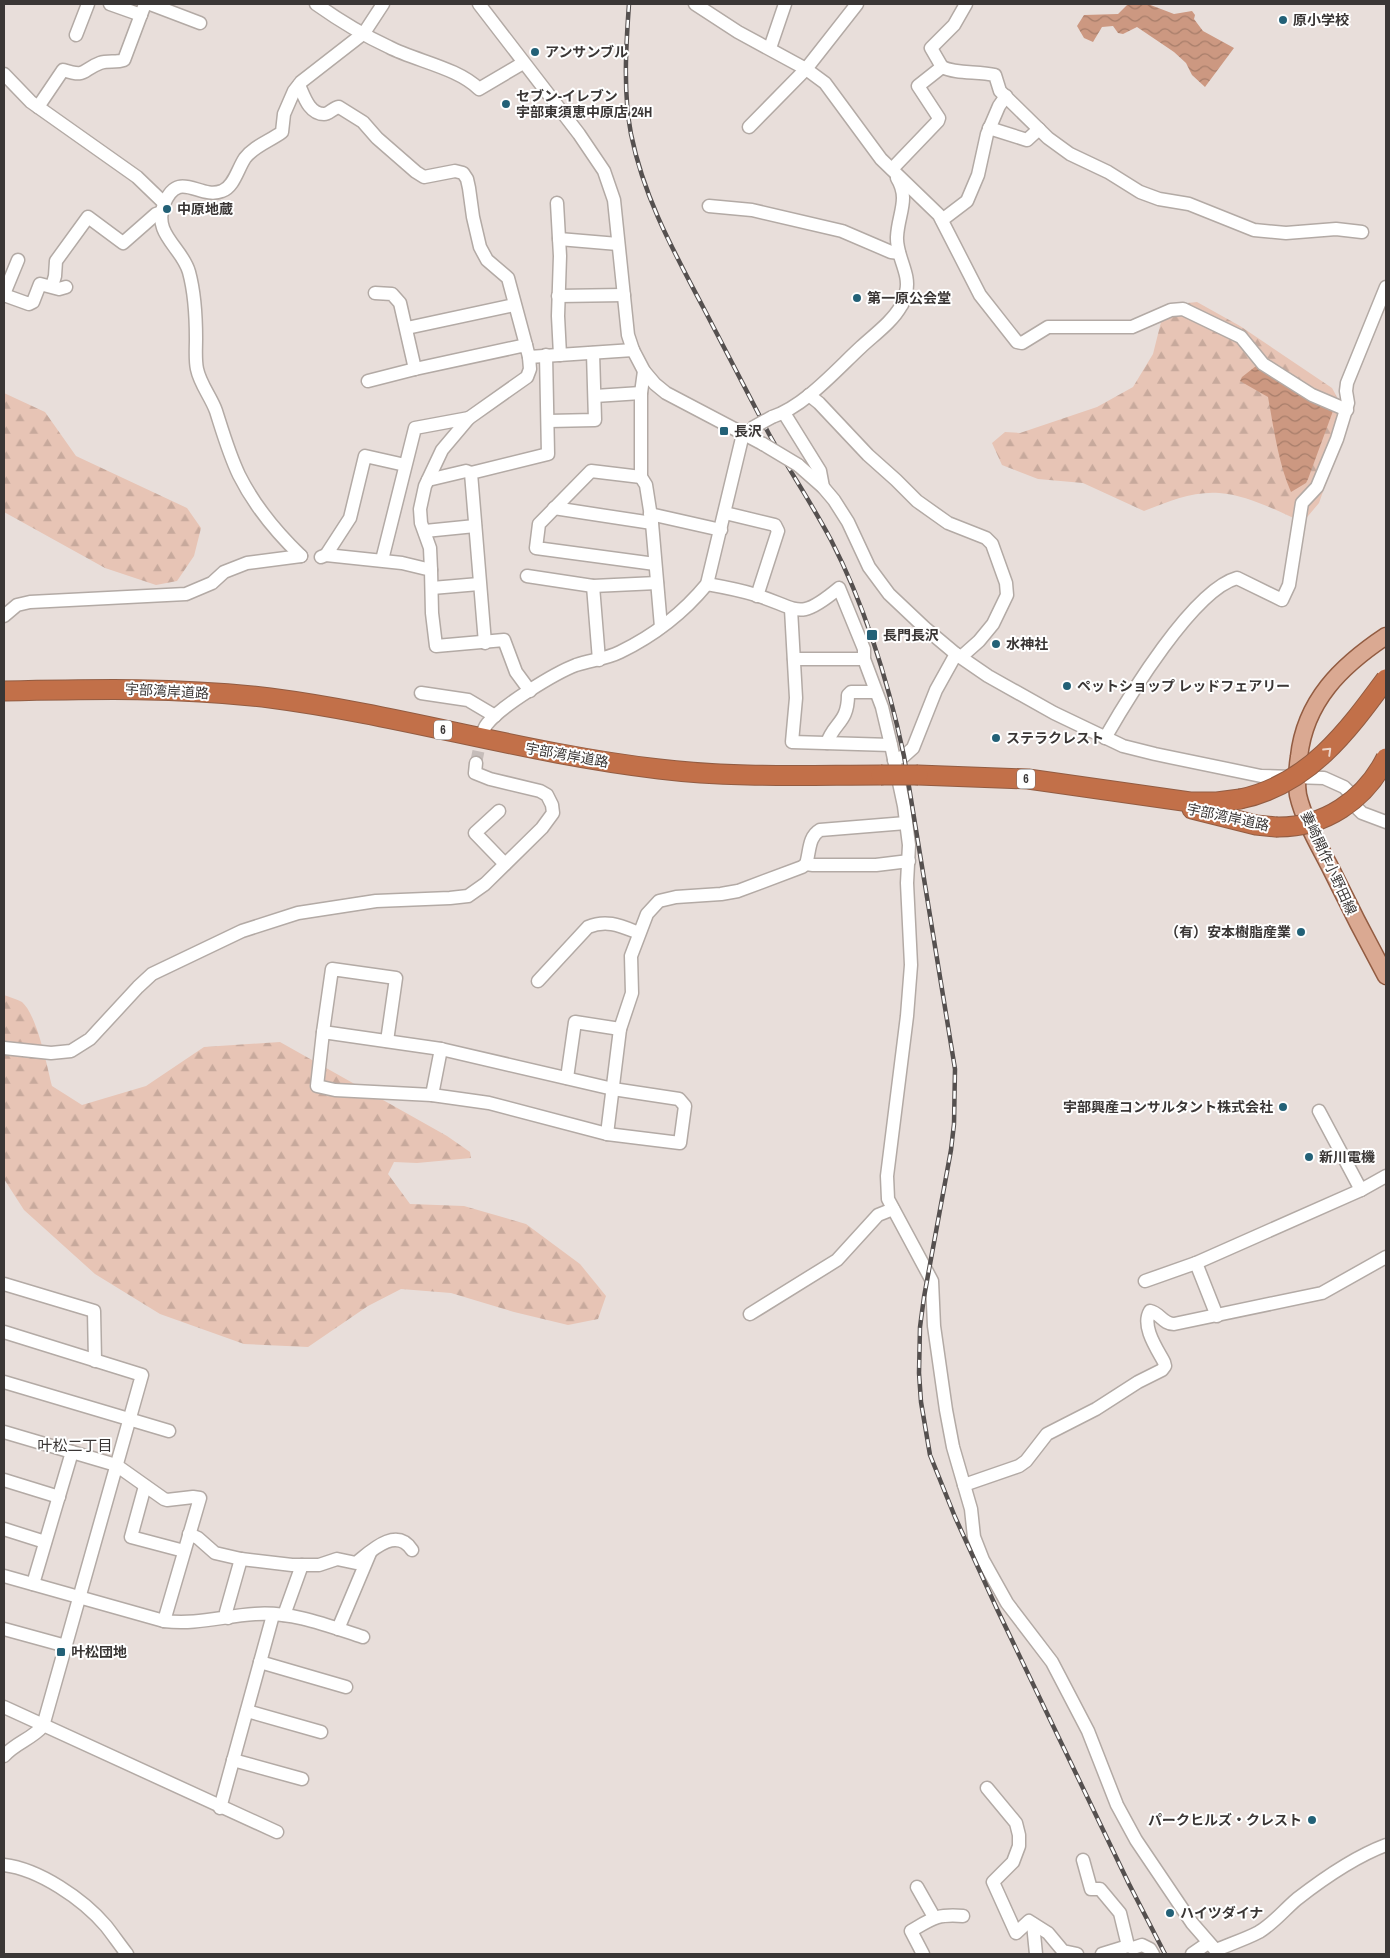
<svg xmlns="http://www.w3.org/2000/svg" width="1390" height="1958" font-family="'Archivo Narrow','Noto Sans JP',sans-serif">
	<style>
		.forest { fill: url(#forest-firs) }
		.water { fill: url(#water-waves) }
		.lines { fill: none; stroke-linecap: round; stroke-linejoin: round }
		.minor-tunnel { stroke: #c5bcb9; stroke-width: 12; stroke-dasharray: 12 6; stroke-linecap: butt }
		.minor-casing { stroke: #b3aaa5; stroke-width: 15 }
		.major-casing { stroke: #925c42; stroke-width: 19 }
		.highway-casing { stroke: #925c42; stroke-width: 21 }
		.minor { stroke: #fff; stroke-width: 12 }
		.major { stroke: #daa992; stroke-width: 16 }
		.highway { stroke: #c27049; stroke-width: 19 }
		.rail-casing { stroke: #55504f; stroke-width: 4.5 }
		.rail { stroke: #fff; stroke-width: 2.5; stroke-dasharray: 8; stroke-linecap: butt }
		.minor-bridge-casing { stroke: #b3aaa5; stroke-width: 15; stroke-linecap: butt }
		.highway-bridge-casing { stroke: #925c42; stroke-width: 21; stroke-linecap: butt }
		.minor-bridge { stroke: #fff; stroke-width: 12 }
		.highway-bridge { stroke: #c27049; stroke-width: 19 }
		.oneway { stroke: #edd4c8 }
		.poi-dot { fill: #236177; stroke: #fff; stroke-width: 2 }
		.labels { text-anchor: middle; stroke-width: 4; stroke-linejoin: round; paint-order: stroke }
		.shield { fill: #fff; stroke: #757272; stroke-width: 1 }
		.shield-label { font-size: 12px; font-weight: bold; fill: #3a3635 }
		.poi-label { font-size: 14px; font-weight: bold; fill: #3a3635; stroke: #fff; text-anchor: start }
		.street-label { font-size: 14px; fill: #3a3635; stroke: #fff }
		.neighbourhood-label { font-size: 15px; fill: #3a3635; stroke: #fff }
	</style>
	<defs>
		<pattern id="forest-firs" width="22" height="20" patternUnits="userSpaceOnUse" patternTransform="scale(1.25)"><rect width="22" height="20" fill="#e7c4b5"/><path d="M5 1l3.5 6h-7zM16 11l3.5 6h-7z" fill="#c7a99c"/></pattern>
		<pattern id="water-waves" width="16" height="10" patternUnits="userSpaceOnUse" patternTransform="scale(1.25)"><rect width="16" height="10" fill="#cc9881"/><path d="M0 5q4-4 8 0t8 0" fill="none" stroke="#a77d6a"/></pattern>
	</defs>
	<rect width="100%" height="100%" fill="#e8deda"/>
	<g class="forest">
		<path d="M 1197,302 L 1240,326 L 1332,388 L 1343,408 L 1339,446 L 1319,503 L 1303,522 C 1277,511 1248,495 1219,493 C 1193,491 1167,502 1144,511 L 1083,483 L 1038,479 L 1002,465 L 992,443 L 1005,432 L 1020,433 L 1097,407 L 1133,387 L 1153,354 L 1161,322 L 1178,304 Z"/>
		<path d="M 4,393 L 45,412 L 76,456 L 187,508 L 201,528 L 194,556 L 177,581 L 156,585 L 105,568 L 4,512 Z"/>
		<path d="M 4,995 C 9,997 17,999 22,1002 C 37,1015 47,1066 52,1086 L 82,1105 L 146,1086 L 204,1047 L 280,1042 L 447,1136 L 470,1152 L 471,1158 L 417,1163 L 394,1162 L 388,1174 L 410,1204 L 464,1206 L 526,1224 L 580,1264 L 606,1296 L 598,1319 L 568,1325 L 514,1312 L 451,1293 L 401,1289 L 368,1306 L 308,1347 L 244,1344 L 160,1314 L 95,1274 L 24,1210 L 4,1179 Z"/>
	</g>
	<g class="water">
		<path d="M 1128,4 L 1148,4 L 1174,14 L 1192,11 L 1195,15 L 1194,19 L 1203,31 L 1234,48 L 1205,87 L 1192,75 L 1186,63 L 1174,52 L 1137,27 L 1123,34 L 1118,33 L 1113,26 L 1102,27 L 1093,42 L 1084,38 L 1077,26 L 1084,15 L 1118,14 Z"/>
		<path d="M 1256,366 L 1333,411 L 1308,479 L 1306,483 L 1291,492 C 1278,462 1274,429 1268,397 L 1240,381 L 1242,377 Z"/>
	</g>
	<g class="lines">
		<path class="minor-tunnel" d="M 476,763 L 482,734"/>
		<defs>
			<g id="minor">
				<path d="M 110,4 L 141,15"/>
				<path d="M 150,4 L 200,23"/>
				<path d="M 316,4 C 340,21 363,35 389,47 C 416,61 458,68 479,89 L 523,63"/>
				<path d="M 479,4 L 579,134 L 604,171 L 614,200 L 628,335 L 633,350 L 644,371 L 655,384 L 666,393 L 763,444"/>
				<path d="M 695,4 L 738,32 L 806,69 L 825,83 L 881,159 L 939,215 L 980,295 L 1017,342 L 1022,343 L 1048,327 L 1132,327 L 1171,310 L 1183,309 L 1241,337 L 1263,364 L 1312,395 L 1347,410"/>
				<path d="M 76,35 L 88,4"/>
				<path d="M 770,48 L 785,4"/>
				<path d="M 942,67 C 956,74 978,71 995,75 L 1000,91 L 1048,138 L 1070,154 L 1108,172 L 1140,192 L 1159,199 L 1189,204 L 1254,230 L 1286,233 L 1336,229 L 1362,232"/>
				<path d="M 4,74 L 31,102 L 137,177 L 164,203"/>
				<path d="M 299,85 C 304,96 309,114 324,114 C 329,114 333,108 339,107 L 363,122 L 377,138 L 416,172 L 424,177 L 455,171 L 463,173 L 467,179 L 469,188 L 473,217 L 480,247 L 487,260 L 508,278 L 526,345"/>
				<path d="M 38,107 L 63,70 C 88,78 81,70 100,63 C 108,60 116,63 124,60 L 145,4"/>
				<path d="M 749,127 L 806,69 L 857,4"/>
				<path d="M 989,128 L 1027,140 L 1039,129"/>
				<path d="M 892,169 L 938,121 L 939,118 L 918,86 L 942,67 L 931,48 L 954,25 L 966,4"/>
				<path d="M 557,203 L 560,256 L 558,316 L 560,355"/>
				<path d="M 709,206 L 752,210 L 842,231 L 891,252 L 899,253"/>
				<path d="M 942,220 L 967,201 L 978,175 L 987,134 L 999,106 L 1006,96"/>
				<path d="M 559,239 L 618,244"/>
				<path d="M 52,286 L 55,276 L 56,261 L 88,217 L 123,243 L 156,214 L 162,212"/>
				<path d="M 375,293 L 392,294 L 400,303 L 415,369"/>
				<path d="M 4,294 L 18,260"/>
				<path d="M 4,295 L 29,304 L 33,302 L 40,284 L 59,289 L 66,287"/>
				<path d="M 558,296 L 624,295"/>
				<path d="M 407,328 L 514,305"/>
				<path d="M 644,371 L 641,393 L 641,477 L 646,485 L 652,523 L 661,627"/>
				<path d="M 368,381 L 415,369 L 526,345 L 529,357 L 633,350"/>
				<path d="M 809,395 L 819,403 L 868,455 L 896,480 L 917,501 L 948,523 L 986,538 L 992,544 L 1006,583 L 1007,595 L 993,624 L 979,641 L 961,657"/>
				<path d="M 595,396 L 641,393"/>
				<path d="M 784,413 L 820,471 L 823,487"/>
				<path d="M 772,417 C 805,406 836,370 861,347 C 875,334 892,322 901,306 C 904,303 905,297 906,292 C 911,274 896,256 897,237 C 898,214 910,199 897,178"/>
				<path d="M 548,421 L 595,420 L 593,353"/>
				<path d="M 798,465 L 823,487 L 834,500 L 848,522 L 869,567 L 889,594 L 925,628 L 956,654 L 988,676 L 1054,713 L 1123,746 L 1155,754 L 1261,776 L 1324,778 L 1344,787 L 1351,794 L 1357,808 L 1362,813 L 1386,822"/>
				<path d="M 641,477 L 591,471 L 539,524 L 536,548 L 655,564"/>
				<path d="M 428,480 L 466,471 L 471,473"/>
				<path d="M 554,508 L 652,523"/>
				<path d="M 725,513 L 775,525 L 778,531 L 757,596"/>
				<path d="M 650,514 L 721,530"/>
				<path d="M 425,531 L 475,526"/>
				<path d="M 326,555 L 350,518 L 365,456 L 405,465"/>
				<path d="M 301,556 C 277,533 254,505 239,475 C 229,454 223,433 216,411 C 211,397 200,384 197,369 C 195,360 196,349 196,339 C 196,316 195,294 189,272 C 182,247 152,234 164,204 C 179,168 199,200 222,191 C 234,187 238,168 245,158 C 254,146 270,141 282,132 L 284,114 L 294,91 L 301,82 L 364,33 L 383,4"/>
				<path d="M 321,557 L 326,555 L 402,563 L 431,570 L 432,613 L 436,646 L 504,640 L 516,672 L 530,691"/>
				<path d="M 382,560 L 415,428 L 469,418"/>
				<path d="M 431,570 L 430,548 L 421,523 L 420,509 L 425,486 L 442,450 L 469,418 L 527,377 L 530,369 L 529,357"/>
				<path d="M 527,576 L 593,586 L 657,583"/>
				<path d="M 707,584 C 724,587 740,590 756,595 C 800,609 798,622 839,588 L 864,649 L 864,659 L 882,707 L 891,745 L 904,806 L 909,845 L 907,883 L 911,965 L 907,1016 L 887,1176 L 888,1199 L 932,1281 L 934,1326 L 946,1410 L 953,1447 L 971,1509 L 974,1537 L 983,1560 L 1007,1603 L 1052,1662 L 1088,1731 L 1117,1805 L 1136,1840 L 1192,1923 L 1219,1954"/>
				<path d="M 593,586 L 599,660"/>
				<path d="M 432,588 L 479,584"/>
				<path d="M 791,609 L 796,698 L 792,742 L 891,745"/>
				<path d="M 4,616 L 17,605 L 30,602 L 186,594 L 212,583 L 224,572 L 247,563 L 301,556"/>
				<path d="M 485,643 L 471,473 L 548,454 L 546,355"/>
				<path d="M 794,659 L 864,659"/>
				<path d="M 421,693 L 468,700 L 495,716"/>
				<path d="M 482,734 C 484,730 485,726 487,724 C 501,706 555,673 576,665 C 591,660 606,659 620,652 C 653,636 684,612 707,584 L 743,434 L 750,430"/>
				<path d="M 1105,738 C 1128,698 1193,590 1237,578 L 1282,600 L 1289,585 L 1302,503 L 1317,487 L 1337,439 L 1348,403 L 1346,391 L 1347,383 L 1386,287"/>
				<path d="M 827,743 C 834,722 848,723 848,695 L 851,692 L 875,692"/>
				<path d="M 894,760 L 904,756 L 913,748 L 936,690 L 956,654"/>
				<path d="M 499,811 L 475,833 L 505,864"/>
				<path d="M 806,864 L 813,865 L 876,865 L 909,861"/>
				<path d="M 538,981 L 588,927 C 607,919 621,926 639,933"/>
				<path d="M 323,1032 L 441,1049 L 613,1089 L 679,1099 L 685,1106 L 680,1143 L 607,1134 L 489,1103 L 432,1095 L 335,1090 L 317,1086 Z"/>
				<path d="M 323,1032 L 332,969 L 396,978 L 387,1041"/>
				<path d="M 4,1048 L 51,1053 L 71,1051 L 90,1039 L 138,987 L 152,974 L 242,931 L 298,913 L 376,901 L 450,898 L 468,896 L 485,884 L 542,828 L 553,813 L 552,805 L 547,795 L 540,791 L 490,779 L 475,773 L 476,763"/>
				<path d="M 567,1078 L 575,1022 L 620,1029"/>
				<path d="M 432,1095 L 441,1049"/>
				<path d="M 1319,1111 L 1361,1190"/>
				<path d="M 607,1134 L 620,1029 L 632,993 L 631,956 L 647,914 L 659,901 L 676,897 L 721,894 L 738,891 L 802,867 L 806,864 C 810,852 808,837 820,830 L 906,823"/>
				<path d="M 1196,1263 L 1217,1316"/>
				<path d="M 1145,1281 L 1196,1263 L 1361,1190 L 1386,1176"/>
				<path d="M 4,1284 L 94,1311 L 95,1361"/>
				<path d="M 750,1314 L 837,1260 L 878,1215 L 893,1209"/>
				<path d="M 4,1332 L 142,1375 L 43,1726 C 32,1739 15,1743 4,1756"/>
				<path d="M 4,1382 L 169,1431"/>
				<path d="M 4,1432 L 116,1465 L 164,1499 L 167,1500 L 193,1497 L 200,1498 L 164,1621"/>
				<path d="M 4,1480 L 59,1497"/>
				<path d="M 964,1485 L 1019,1466 L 1026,1461 L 1047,1434 L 1096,1409 L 1138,1382 L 1162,1370 L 1165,1366 L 1164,1362 C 1157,1349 1141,1326 1150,1311 C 1160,1313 1163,1324 1174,1324 L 1322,1293 L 1386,1257"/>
				<path d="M 145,1486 L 131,1537 L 184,1551"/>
				<path d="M 4,1529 L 45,1542"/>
				<path d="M 189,1534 L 198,1538 L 215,1553 L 241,1559 L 292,1565 L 319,1565 L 337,1559 L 356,1563 C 371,1551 396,1526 412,1550"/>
				<path d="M 4,1576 L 164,1621 C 197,1625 223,1616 255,1614 C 292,1611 329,1626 363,1637"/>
				<path d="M 33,1584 L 72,1452"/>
				<path d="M 284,1615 L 302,1565"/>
				<path d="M 228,1618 L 226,1612 L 241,1559"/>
				<path d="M 4,1629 L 66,1646"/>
				<path d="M 338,1629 L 370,1553"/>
				<path d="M 260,1662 L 346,1687"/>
				<path d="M 4,1707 L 277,1832"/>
				<path d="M 247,1711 L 321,1732"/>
				<path d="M 233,1760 L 302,1779"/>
				<path d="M 987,1788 L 1016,1823 L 1019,1835 L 1019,1846 L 1013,1862 L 993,1882 L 1016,1933 L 1029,1921 L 1048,1933 L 1063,1951 L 1077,1954"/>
				<path d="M 220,1808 L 273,1615"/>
				<path d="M 1083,1860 L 1091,1889 L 1100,1889 L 1120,1913 L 1128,1946 L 1133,1948 L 1142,1945 L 1150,1949 L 1153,1954"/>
				<path d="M 4,1865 C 39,1869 83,1899 106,1926 C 113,1935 120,1945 127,1954"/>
				<path d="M 917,1887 L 934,1917"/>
				<path d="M 1033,1924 L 1036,1954"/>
				<path d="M 1216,1950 C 1230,1944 1246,1939 1259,1932 C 1274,1923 1284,1910 1297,1899 C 1324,1878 1354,1857 1386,1845"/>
				<path d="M 923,1954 L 911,1931 C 933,1918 937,1914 963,1916"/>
				<path d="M 1102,1954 L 1128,1946"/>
				<path d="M 1192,1954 L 1208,1943"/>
			</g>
			<path id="major" d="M 1386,636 C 1341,666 1305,701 1299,757 C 1297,770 1296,782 1298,795 C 1304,821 1320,847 1332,871 C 1349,906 1367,941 1386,976"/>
			<g id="highway">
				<path d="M 4,691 C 93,689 181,687 270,698 C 401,715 528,754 659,769 C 732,778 807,775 881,775"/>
				<path d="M 918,775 L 1028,779 L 1190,802 L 1217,802 L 1240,799"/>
				<path d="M 1192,809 L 1256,825 L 1276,827"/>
			</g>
		</defs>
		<use href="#minor" class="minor-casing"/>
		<use href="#major" class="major-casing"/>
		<use href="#highway" class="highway-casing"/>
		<use href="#minor" class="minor"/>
		<use href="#major" class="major"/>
		<use href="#highway" class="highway"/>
		<defs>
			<path id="rail" d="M 629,4 C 626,46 623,92 631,134 C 644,198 673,250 703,307 C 725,349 747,392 769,434 C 789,470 812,504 831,540 C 866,608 888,681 904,756 L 955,1069 L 954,1124 L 951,1150 L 924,1297 L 920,1327 L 919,1373 L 921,1402 L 930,1455 L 955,1517 L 997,1609 L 1129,1884 L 1165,1954"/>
		</defs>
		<use href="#rail" class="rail-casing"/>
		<use href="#rail" class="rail"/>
		<defs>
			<g id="minor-bridge">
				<path d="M 752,428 L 772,417"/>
				<path d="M 763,444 L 798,465"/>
			</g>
			<g id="highway-bridge">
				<path d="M 881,775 L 918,775"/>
				<path d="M 1240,799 C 1308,785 1347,732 1386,679"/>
				<path d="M 1276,827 C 1324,828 1365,800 1386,758"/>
			</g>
		</defs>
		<use href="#minor-bridge" class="minor-bridge-casing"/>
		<use href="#highway-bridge" class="highway-bridge-casing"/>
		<use href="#minor-bridge" class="minor-bridge"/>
		<use href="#highway-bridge" class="highway-bridge"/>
	</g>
	<defs><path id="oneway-chevron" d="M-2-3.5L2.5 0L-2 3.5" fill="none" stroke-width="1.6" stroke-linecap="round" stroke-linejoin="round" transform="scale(1.25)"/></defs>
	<use class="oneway" href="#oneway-chevron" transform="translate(1328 751) rotate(-44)"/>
	<g class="poi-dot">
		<circle cx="1283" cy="20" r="5"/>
		<circle cx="535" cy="52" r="5"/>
		<circle cx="506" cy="104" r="5"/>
		<circle cx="167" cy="209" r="5"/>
		<circle cx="857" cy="298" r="5"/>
		<rect x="719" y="426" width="10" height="10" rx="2.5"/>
		<rect x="866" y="629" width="12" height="12" rx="2.5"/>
		<circle cx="996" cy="644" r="5"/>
		<circle cx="1067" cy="686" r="5"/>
		<circle cx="996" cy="738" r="5"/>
		<circle cx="1301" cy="932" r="5"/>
		<circle cx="1283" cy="1107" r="5"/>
		<circle cx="1309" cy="1157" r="5"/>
		<rect x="56" y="1647" width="10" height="10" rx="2.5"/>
		<circle cx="1312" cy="1820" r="5"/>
		<circle cx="1170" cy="1913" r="5"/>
	</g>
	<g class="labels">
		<g class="shield">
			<rect x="434" y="720.5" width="18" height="19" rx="4"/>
			<rect x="1017" y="769.5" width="18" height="19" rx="4"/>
		</g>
		<g class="shield-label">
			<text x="443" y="734">6</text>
			<text x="1026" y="783">6</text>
		</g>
		<g class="poi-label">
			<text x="1293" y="25">原小学校</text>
			<text x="545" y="57">アンサンブル</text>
			<text x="516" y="101">セブン-イレブン<tspan x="516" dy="16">宇部東須恵中原店 24H</tspan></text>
			<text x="177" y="214">中原地蔵</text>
			<text x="867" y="303">第一原公会堂</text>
			<text x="734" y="436">長沢</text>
			<text x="883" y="640">長門長沢</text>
			<text x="1006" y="649">水神社</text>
			<text x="1077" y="691">ペットショップ レッドフェアリー</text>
			<text x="1006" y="743">ステラクレスト</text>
			<text x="1291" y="937" text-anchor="end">（有）安本樹脂産業</text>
			<text x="1273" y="1112" text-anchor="end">宇部興産コンサルタント株式会社</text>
			<text x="1319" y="1162">新川電機</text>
			<text x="71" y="1657">叶松団地</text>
			<text x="1302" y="1825" text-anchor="end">パークヒルズ・クレスト</text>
			<text x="1180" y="1918">ハイツダイナ</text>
		</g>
		<g class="street-label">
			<text transform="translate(167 691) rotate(3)" y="5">宇部湾岸道路</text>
			<text transform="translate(567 755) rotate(10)" y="5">宇部湾岸道路</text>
			<text transform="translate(1228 817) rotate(12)" y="5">宇部湾岸道路</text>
			<text transform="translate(1329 863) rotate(65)" y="5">妻崎開作小野田線</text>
		</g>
		<g class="neighbourhood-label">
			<text x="75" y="1451">叶松二丁目</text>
		</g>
	</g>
	<rect width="1390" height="1958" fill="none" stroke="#3a3635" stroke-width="10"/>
</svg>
